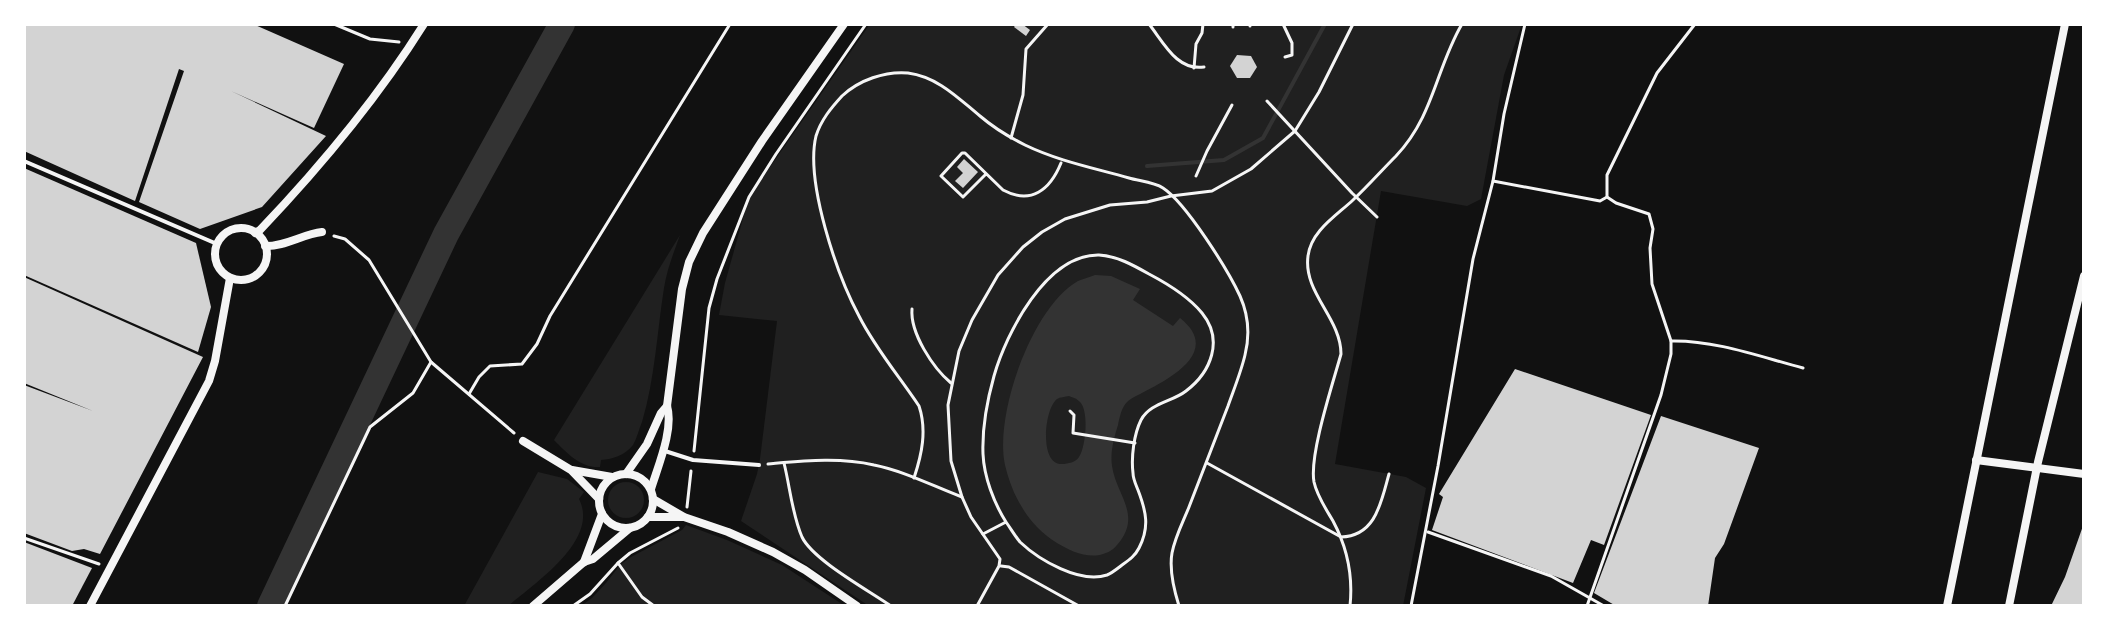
<svg xmlns="http://www.w3.org/2000/svg" width="2108" height="630" font-family="'Asap Condensed',sans-serif">
	<style>
		.green { fill: #202020 }
		.water { fill: #333; fill-rule: evenodd }
		.lines { fill: none; stroke-linecap: round; stroke-linejoin: round }
		.stream { stroke: #333; stroke-width: 4 }
		.river { stroke: #333; stroke-width: 26 }
		.building { fill: #d3d3d3 }
		.path { stroke: #f5f5f5; stroke-width: 3 }
		.service { stroke: #f5f5f5; stroke-width: 4 }
		.minor { stroke: #f5f5f5; stroke-width: 8 }
	</style>
	<rect width="100%" height="100%" fill="#111"/>
	<g class="green">
		<path d="M 870,24 L 1522,24 L 1504,75 L 1481,199 L 1467,206 L 1381,191 L 1335,464 L 1406,477 L 1426,488 L 1403,606 L 869,606 L 741,521 L 757,474 L 760,459 L 777,321 L 719,315 L 725,283 L 749,197 Z"/>
		<path d="M 680,235 C 674,252 667,269 664,288 C 657,332 655,378 642,422 C 639,429 637,438 633,445 C 625,455 613,459 601,460 L 600,467 C 580,468 567,453 554,440 Z"/>
		<path d="M 538,472 L 567,479 L 584,492 L 579,499 C 600,540 535,583 508,606 L 464,606 Z"/>
		<circle cx="626" cy="500" r="18"/>
		<path d="M 686,525 L 727,540 L 782,565 L 845,606 L 581,606 L 592,598 L 606,583 L 620,565 L 631,557 L 682,530 Z"/>
	</g>
	<path class="water" d="M 1095,275 L 1111,276 L 1140,289 L 1133,300 L 1173,326 L 1180,318 C 1224,353 1165,381 1136,396 C 1123,402 1121,411 1118,425 C 1114,438 1110,452 1112,466 C 1116,494 1140,513 1121,540 C 1116,547 1111,552 1103,554 C 1088,559 1070,551 1057,543 C 1029,526 1012,496 1005,465 C 994,415 1032,307 1078,281 C 1083,279 1090,277 1095,275 ZM 1069,396 C 1074,398 1076,398 1080,402 C 1089,411 1086,446 1079,457 C 1076,462 1068,464 1062,464 C 1039,465 1044,409 1057,399 C 1060,397 1065,397 1069,396 Z"/>
	<g class="lines">
		<path class="stream" d="M 1147,166 L 1224,160 L 1263,138 L 1325,24"/>
		<path class="river" d="M 270,606 L 446,234 L 562,24"/>
	</g>
	<g class="building">
		<path d="M 24,24 L 253,24 L 344,64 L 314,128 L 231,91 L 326,136 L 262,207 L 200,229 L 139,202 L 184,71 L 179,69 L 135,201 L 24,151 Z"/>
		<path d="M 1016,24 L 1022,24 L 1030,30 L 1026,36 L 1014,27 Z"/>
		<path d="M 1237,55 L 1251,56 L 1257,67 L 1250,78 L 1237,78 L 1230,66 Z"/>
		<path d="M 964,159 L 978,172 L 963,188 L 955,181 L 963,173 L 957,167 Z"/>
		<path d="M 24,168 L 196,243 L 211,307 L 198,352 L 24,275 Z"/>
		<path d="M 24,277 L 203,357 L 100,554 L 84,549 L 72,551 L 24,533 L 24,385 L 93,411 L 24,383 Z"/>
		<path d="M 1515,369 L 1651,415 L 1604,545 L 1591,540 L 1573,583 L 1432,530 L 1443,497 L 1439,494 Z"/>
		<path d="M 1661,416 L 1759,448 L 1724,544 L 1715,558 L 1708,606 L 1616,606 L 1594,593 Z"/>
		<path d="M 2084,523 L 2084,606 L 2051,606 L 2065,577 Z"/>
		<path d="M 24,542 L 92,568 L 72,606 L 24,606 Z"/>
	</g>
	<g class="lines">
		<g class="path">
			<path d="M 334,24 L 370,39 L 399,42"/>
			<path d="M 1149,24 C 1164,43 1177,71 1204,67"/>
			<path d="M 1283,24 L 1292,43 L 1292,55 L 1285,57"/>
			<path d="M 1250,26 L 1250,24"/>
			<path d="M 1233,27 L 1233,24"/>
			<path d="M 1194,68 L 1196,44 L 1202,33 L 1203,24"/>
			<path d="M 1267,101 L 1352,193 L 1377,217"/>
			<path d="M 1011,138 L 1023,95 L 1026,49 L 1048,24"/>
			<path d="M 986,174 L 963,197 L 941,176 L 962,153 L 965,153 L 1003,190 C 1031,205 1050,190 1061,163"/>
			<path d="M 1196,176 L 1207,151 L 1232,105"/>
			<path d="M 1493,181 L 1600,201 L 1607,197 L 1616,203 L 1649,214 L 1653,229 L 1650,248 L 1652,284 L 1671,341 L 1671,354 L 1661,395 L 1587,606"/>
			<path d="M 1607,196 L 1607,175 L 1657,73 L 1695,24"/>
			<path d="M 334,236 L 345,239 L 369,260 L 431,362 L 514,433"/>
			<path d="M 912,309 C 910,333 933,368 951,383"/>
			<path d="M 1671,341 C 1715,340 1761,357 1803,368"/>
			<path d="M 469,394 L 479,377 L 490,366 L 522,364 L 537,344 L 550,316 L 730,24"/>
			<path d="M 1070,411 L 1074,415 L 1073,433 L 1135,443"/>
			<path d="M 694,451 L 709,308 L 717,279 L 749,197 L 776,154 L 866,24"/>
			<path d="M 784,463 C 790,487 792,514 802,537 C 813,560 868,590 891,606"/>
			<path d="M 1207,463 L 1341,537 C 1376,536 1381,502 1389,474"/>
			<path d="M 768,464 C 803,461 839,457 874,465 C 904,471 933,486 962,497"/>
			<path d="M 914,478 C 922,454 927,430 919,406 C 899,376 875,348 859,316 C 837,275 805,182 816,136 C 821,120 831,108 842,96 C 859,80 885,71 908,73 C 938,77 958,98 980,116 C 994,128 1009,137 1025,145 C 1058,161 1094,168 1129,178 C 1139,181 1154,182 1163,188 C 1186,203 1228,270 1240,296 C 1248,314 1250,335 1245,355 C 1241,372 1234,389 1228,406 C 1215,440 1202,474 1189,507 C 1183,522 1175,537 1172,553 C 1169,570 1174,590 1179,606"/>
			<path d="M 687,507 L 691,471"/>
			<path d="M 1428,532 L 1551,576 L 1604,606"/>
			<path d="M 983,534 L 1006,522 C 1011,529 1015,536 1020,542 C 1039,560 1080,584 1107,575 C 1112,573 1118,568 1122,565 C 1129,560 1135,556 1139,548 C 1150,527 1146,511 1138,490 C 1136,485 1133,479 1133,473 C 1131,457 1134,434 1141,420 C 1150,403 1172,402 1186,391 C 1211,372 1224,340 1202,313 C 1189,297 1168,284 1149,274 C 1133,265 1117,256 1099,255 C 1046,254 1006,334 994,376 C 987,401 982,428 983,454 C 984,477 994,503 1006,522"/>
			<path d="M 24,538 L 99,564"/>
			<path d="M 618,563 L 642,597 L 654,606"/>
			<path d="M 1001,566 L 1009,567 L 1079,606"/>
			<path d="M 285,606 L 370,427 L 413,393 L 431,362"/>
			<path d="M 573,606 L 590,594 L 618,563 L 630,553 L 678,528"/>
			<path d="M 977,606 L 999,566 L 1000,559 L 971,517 L 962,497 L 951,461 L 948,405 L 959,351 L 972,320 L 998,275 L 1023,247 L 1042,232 L 1065,219 L 1110,205 L 1147,202 L 1171,196 L 1212,191 L 1251,169 L 1295,131 L 1319,92 L 1353,24"/>
			<path d="M 1350,606 C 1353,577 1347,547 1333,521 C 1326,509 1317,496 1314,482 C 1309,455 1333,383 1341,354 C 1341,318 1303,293 1308,256 C 1311,231 1336,216 1353,200 C 1368,186 1382,170 1396,156 C 1434,116 1436,68 1462,24"/>
			<path d="M 1411,606 L 1438,466 L 1473,259 L 1493,181 L 1504,114 L 1525,24"/>
		</g>
		<g class="service">
			<path d="M 24,161 L 217,244"/>
			<path d="M 665,451 L 693,460 L 759,465"/>
		</g>
		<g class="minor">
			<circle cx="241" cy="254" r="26"/>
			<path d="M 255,233 L 260,230 C 321,166 377,99 424,24"/>
			<path d="M 265,246 C 284,247 303,234 322,232"/>
			<path d="M 523,441 L 571,470 L 599,499"/>
			<path d="M 1976,460 L 2084,474"/>
			<path d="M 572,470 L 612,477"/>
			<path d="M 626,474 L 647,444 L 661,413 L 667,406"/>
			<circle cx="626" cy="501" r="27"/>
			<path d="M 651,489 C 658,466 674,429 667,406 L 682,289 L 689,262 L 703,233 L 762,141 L 844,24"/>
			<path d="M 653,499 L 684,517 L 728,532 L 773,552 L 805,570 L 857,606"/>
			<path d="M 648,517 L 683,517"/>
			<path d="M 584,562 L 602,514"/>
			<path d="M 90,606 L 209,381 L 215,361 L 230,278"/>
			<path d="M 533,606 L 584,562 L 593,559 L 630,528"/>
			<path d="M 1947,606 L 2065,24"/>
			<path d="M 2009,606 L 2038,462 L 2084,276"/>
		</g>
	</g>
	<rect width="2108" height="630" fill="none" stroke="#ffffff" stroke-width="52"/>
</svg>
